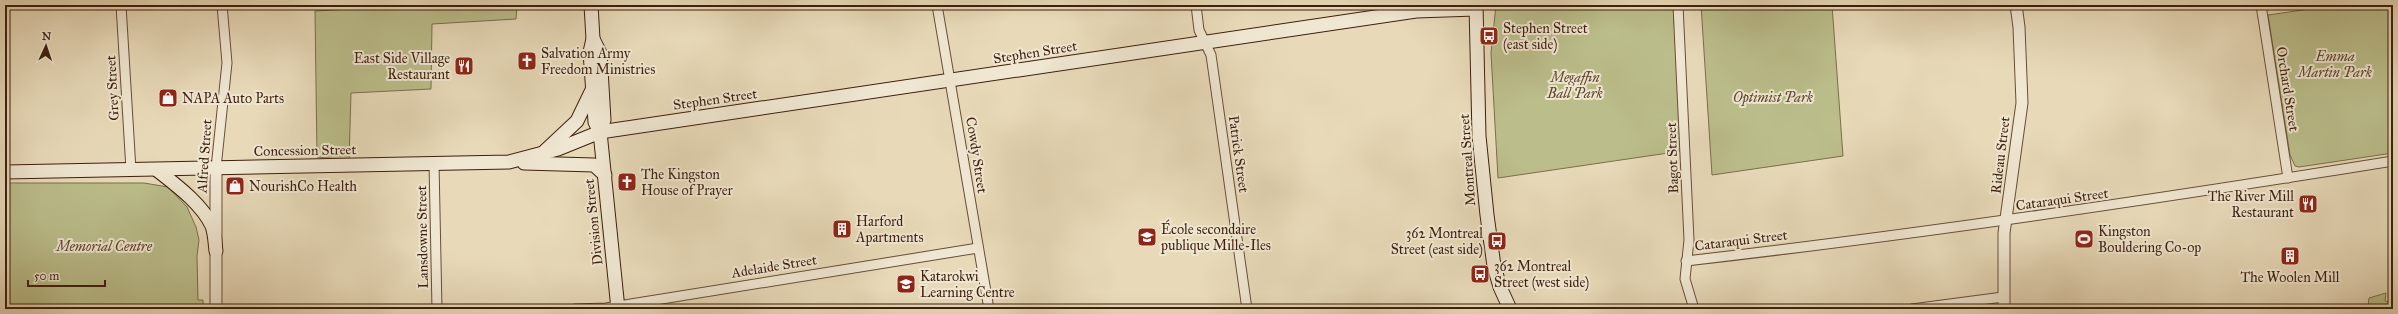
<svg xmlns="http://www.w3.org/2000/svg" width="2398" height="314" font-family="'IM FELL Great Primer',serif">
	<style>
		.green { fill: #bbbe8b; stroke: #7c6e4c }
		.lines { fill: none; stroke-linecap: round; stroke-linejoin: round }
		.minor-casing { stroke: #684e38; stroke-width: 11 }
		.tertiary-casing { stroke: #684e38; stroke-width: 13 }
		.secondary-casing { stroke: #3d1f0d; stroke-width: 15 }
		.minor { stroke: #f0e7d2; stroke-width: 9 }
		.tertiary { stroke: #f0e7d2; stroke-width: 11 }
		.secondary { stroke: #f0e7d2; stroke-width: 13 }
		.labels { text-anchor: middle; stroke-width: 4; stroke-linejoin: round; paint-order: stroke }
		.poi-label { font-size: 14px; fill: #3d1f0d; stroke: #f0e7d2; text-anchor: start }
		.street-label { font-size: 14px; fill: #3d1f0d; stroke: #f0e7d2 }
		.park-label { font-size: 14px; font-style: italic; fill: #5c472c; stroke: #f0e7d2 }
	</style>
	<rect width="100%" height="100%" fill="#e8dab9"/>
	<filter id="stains"><feTurbulence type="fractalNoise" baseFrequency=".005" numOctaves="4"/><feColorMatrix values="0 0 0 0 .2 0 0 0 0 .09 0 0 0 0 .02 0 0 0 .5 -.17"/></filter>
	<radialGradient id="worn" r=".72"><stop offset=".6" stop-color="#630" stop-opacity="0"/><stop offset="1" stop-color="#630" stop-opacity=".3"/></radialGradient>
	<g class="green">
		<path d="M 350,5 L 517,5 L 516,19 L 432,24 L 431,89 L 351,93 L 349,160 L 317,157 L 315,11 L 350,9 Z"/>
		<path d="M 1496,5 L 1673,5 L 1682,151 L 1498,178 L 1491,53 Z"/>
		<path d="M 1701,5 L 1832,5 L 1843,156 L 1712,175 Z"/>
		<path d="M 2338,5 L 2393,5 L 2393,153 L 2299,167 L 2295,166 L 2290,155 L 2268,15 Z"/>
		<path d="M 5,183 L 144,183 L 168,187 L 187,207 L 196,227 L 199,240 L 197,256 L 198,300 L 203,300 L 203,309 L 5,309 Z"/>
		<path d="M 2386,293 L 2385,301 L 2393,303 L 2393,309 L 2363,309 L 2368,306 L 2369,298 Z"/>
	</g>
	<g class="lines">
		<defs>
			<g id="minor">
				<path d="M 121,5 L 131,170"/>
				<path d="M 937,5 L 989,309"/>
				<path d="M 1196,5 L 1199,30 L 1211,55 L 1247,309"/>
				<path d="M 1678,5 L 1689,240 L 1685,279 L 1694,309"/>
				<path d="M 2261,5 L 2288,178"/>
				<path d="M 434,163 L 437,309"/>
				<path d="M 216,168 L 227,63 L 222,5"/>
				<path d="M 1686,261 C 1923,234 2158,199 2393,161"/>
				<path d="M 575,309 L 606,308 L 978,248"/>
				<path d="M 1912,309 L 2003,297"/>
			</g>
			<g id="tertiary">
				<path d="M 216,168 L 216,309"/>
				<path d="M 2004,309 L 2004,233 L 2022,103 L 2019,27 L 2016,5"/>
			</g>
			<g id="secondary">
				<path d="M 591,5 L 593,39 L 590,52 L 595,122 L 600,132 L 618,309"/>
				<path d="M 1476,5 L 1479,136 L 1487,215 L 1494,266 L 1500,287 L 1510,309"/>
				<path d="M 593,39 L 600,53 L 604,120 L 600,132"/>
				<path d="M 545,151 L 577,121 L 592,90"/>
				<path d="M 524,163 L 594,165 L 605,175"/>
				<path d="M 157,170 C 176,185 202,204 212,226 C 215,234 215,244 216,251"/>
				<path d="M 5,172 L 509,162 L 558,149 L 600,132 L 1416,11 L 1476,9"/>
			</g>
		</defs>
		<use href="#minor" class="minor-casing"/>
		<use href="#tertiary" class="tertiary-casing"/>
		<use href="#secondary" class="secondary-casing"/>
		<use href="#minor" class="minor"/>
		<use href="#tertiary" class="tertiary"/>
		<use href="#secondary" class="secondary"/>
	</g>
	<defs>
		<symbol id="bus-square" viewBox="-11 -11 22 22"><rect x="-9" y="-9" width="18" height="18" rx="4" fill="#8f2418" stroke="#f0e7d2"/><path d="M-5-6H5V4H4V6H2V4H-2V6H-4V4H-5ZM-3.5-4V0h7V-4ZM-3.5 1.2v1.5H-2V1.2ZM2 1.2v1.5H3.5V1.2Z" fill="#fff"/></symbol>
		<symbol id="church-square" viewBox="-11 -11 22 22"><rect x="-9" y="-9" width="18" height="18" rx="4" fill="#8f2418" stroke="#f0e7d2"/><path d="M-1.2-6h2.4v3.5h3.3v2.4h-3.3V6h-2.4V-.1h-3.3v-2.4h3.3Z" fill="#fff"/></symbol>
		<symbol id="restaurant-square" viewBox="-11 -11 22 22"><rect x="-9" y="-9" width="18" height="18" rx="4" fill="#8f2418" stroke="#f0e7d2"/><path d="M-5-6h1v4h1v-4h1v4h1v-4h1v5L-1.5 .5V6h-2V.5L-5-1ZM5-6V6H3V1.5H1.5Q1.5-4 5-6Z" fill="#fff"/></symbol>
		<symbol id="shop-square" viewBox="-11 -11 22 22"><rect x="-9" y="-9" width="18" height="18" rx="4" fill="#8f2418" stroke="#f0e7d2"/><path d="M-5-2.5h2.3a2.7 3.5 0 0 1 5.4 0H5L5.5 6h-11ZM-1.5-2.5h3a1.5 2.3 0 0 0-3 0Z" fill="#fff"/></symbol>
		<symbol id="building-square" viewBox="-11 -11 22 22"><rect x="-9" y="-9" width="18" height="18" rx="4" fill="#8f2418" stroke="#f0e7d2"/><path d="M-4-6H4V6H1V3H-1V6H-4ZM-2.5-4.3h1.7v1.8h-1.7ZM.8-4.3h1.7v1.8H.8ZM-2.5-1h1.7V.8h-1.7ZM.8-1h1.7V.8H.8Z" fill="#fff"/></symbol>
		<symbol id="school-square" viewBox="-11 -11 22 22"><rect x="-9" y="-9" width="18" height="18" rx="4" fill="#8f2418" stroke="#f0e7d2"/><path d="M0-5L7-2L0 1L-7-2ZM-4 1L0 2.5L4 1V4Q0 6-4 4Z" fill="#fff"/></symbol>
		<symbol id="stadium-square" viewBox="-11 -11 22 22"><rect x="-9" y="-9" width="18" height="18" rx="4" fill="#8f2418" stroke="#f0e7d2"/><path d="M0-5a6.5 5 0 1 0 0 10a6.5 5 0 1 0 0-10ZM-3.5-1.8h7v3.6h-7Z" fill="#fff"/></symbol>
	</defs>
	<g fill-rule="evenodd">
		<use href="#bus-square" x="1478" y="25" width="22" height="22"/>
		<use href="#church-square" x="516" y="50" width="22" height="22"/>
		<use href="#restaurant-square" x="453" y="55" width="22" height="22"/>
		<use href="#shop-square" x="157" y="87" width="22" height="22"/>
		<use href="#church-square" x="616" y="171" width="22" height="22"/>
		<use href="#shop-square" x="224" y="175" width="22" height="22"/>
		<use href="#restaurant-square" x="2297" y="193" width="22" height="22"/>
		<use href="#building-square" x="831" y="218" width="22" height="22"/>
		<use href="#school-square" x="1136" y="226" width="22" height="22"/>
		<use href="#stadium-square" x="2073" y="228" width="22" height="22"/>
		<use href="#bus-square" x="1486" y="230" width="22" height="22"/>
		<use href="#building-square" x="2279" y="245" width="22" height="22"/>
		<use href="#bus-square" x="1469" y="263" width="22" height="22"/>
		<use href="#school-square" x="895" y="273" width="22" height="22"/>
	</g>
	<g class="labels">
		<g class="poi-label">
			<text x="1503" y="33">Stephen Street<tspan x="1503" dy="16">(east side)</tspan></text>
			<text x="541" y="58">Salvation Army<tspan x="541" dy="16">Freedom Ministries</tspan></text>
			<text x="450" y="63" text-anchor="end">East Side Village<tspan x="450" dy="16">Restaurant</tspan></text>
			<text x="182" y="103">NAPA Auto Parts</text>
			<text x="641" y="179">The Kingston<tspan x="641" dy="16">House of Prayer</tspan></text>
			<text x="249" y="191">NourishCo Health</text>
			<text x="2294" y="201" text-anchor="end">The River Mill<tspan x="2294" dy="16">Restaurant</tspan></text>
			<text x="856" y="226">Harford<tspan x="856" dy="16">Apartments</tspan></text>
			<text x="1161" y="234">École secondaire<tspan x="1161" dy="16">publique Mille-Iles</tspan></text>
			<text x="2098" y="236">Kingston<tspan x="2098" dy="16">Bouldering Co-op</tspan></text>
			<text x="1483" y="238" text-anchor="end">362 Montreal<tspan x="1483" dy="16">Street (east side)</tspan></text>
			<text x="1494" y="271">362 Montreal<tspan x="1494" dy="16">Street (west side)</tspan></text>
			<text x="920" y="281">Katarokwi<tspan x="920" dy="16">Learning Centre</tspan></text>
			<text x="2290" y="282" text-anchor="middle">The Woolen Mill</text>
		</g>
		<g class="street-label">
			<text transform="translate(1035 52) rotate(-9)" y="5">Stephen Street</text>
			<text transform="translate(112 88) rotate(-93)" y="5">Grey Street</text>
			<text transform="translate(2288 89) rotate(81)" y="5">Orchard Street</text>
			<text transform="translate(715 99) rotate(-8)" y="5">Stephen Street</text>
			<text transform="translate(305 150) rotate(-1)" y="5">Concession Street</text>
			<text transform="translate(1239 154) rotate(82)" y="5">Patrick Street</text>
			<text transform="translate(977 155) rotate(81)" y="5">Cowdy Street</text>
			<text transform="translate(2000 155) rotate(-83)" y="5">Rideau Street</text>
			<text transform="translate(204 156) rotate(-86)" y="5">Alfred Street</text>
			<text transform="translate(1672 158) rotate(-92)" y="5">Bagot Street</text>
			<text transform="translate(1467 160) rotate(-94)" y="5">Montreal Street</text>
			<text transform="translate(2062 199) rotate(-8)" y="5">Cataraqui Street</text>
			<text transform="translate(593 222) rotate(-96)" y="5">Division Street</text>
			<text transform="translate(422 237) rotate(-91)" y="5">Lansdowne Street</text>
			<text transform="translate(1741 240) rotate(-7)" y="5">Cataraqui Street</text>
			<text transform="translate(774 266) rotate(-9)" y="5">Adelaide Street</text>
		</g>
		<g class="park-label">
			<text x="2335" y="61">Emma<tspan x="2335" dy="16">Martin Park</tspan></text>
			<text x="1575" y="82">Megaffin<tspan x="1575" dy="16">Ball Park</tspan></text>
			<text x="1773" y="102">Optimist Park</text>
			<text x="104" y="251">Memorial Centre</text>
		</g>
	</g>
	<rect width="2398" height="314" fill="none" stroke="#e8dab9" stroke-width="20"/>
	<rect x="6" y="6" width="2386" height="302" fill="none" stroke="#3d1f0d" stroke-width="2"/>
	<rect x="10" y="10" width="2378" height="294" fill="none" stroke="#3d1f0d"/>
	<g transform="translate(46 46) rotate(3)" stroke="#f0e7d2" stroke-width="3" paint-order="stroke">
	<path d="M0-3L7 15L0 10L-7 15Z" fill="#3d1f0d"/>
	<text y="-6" font-size="11" font-weight="bold" text-anchor="middle" fill="#3d1f0d">N</text>
	</g>
	<path d="M28 280v6h77v-6" fill="none" stroke="#3d1f0d" stroke-width="2"/>
	<text x="34" y="280" font-size="12" fill="#3d1f0d" stroke="#f0e7d2" stroke-width="3" paint-order="stroke">50 m</text>
	<rect width="100%" height="100%" filter="url(#stains)"/>
	<rect width="100%" height="100%" fill="url(#worn)"/>
</svg>
